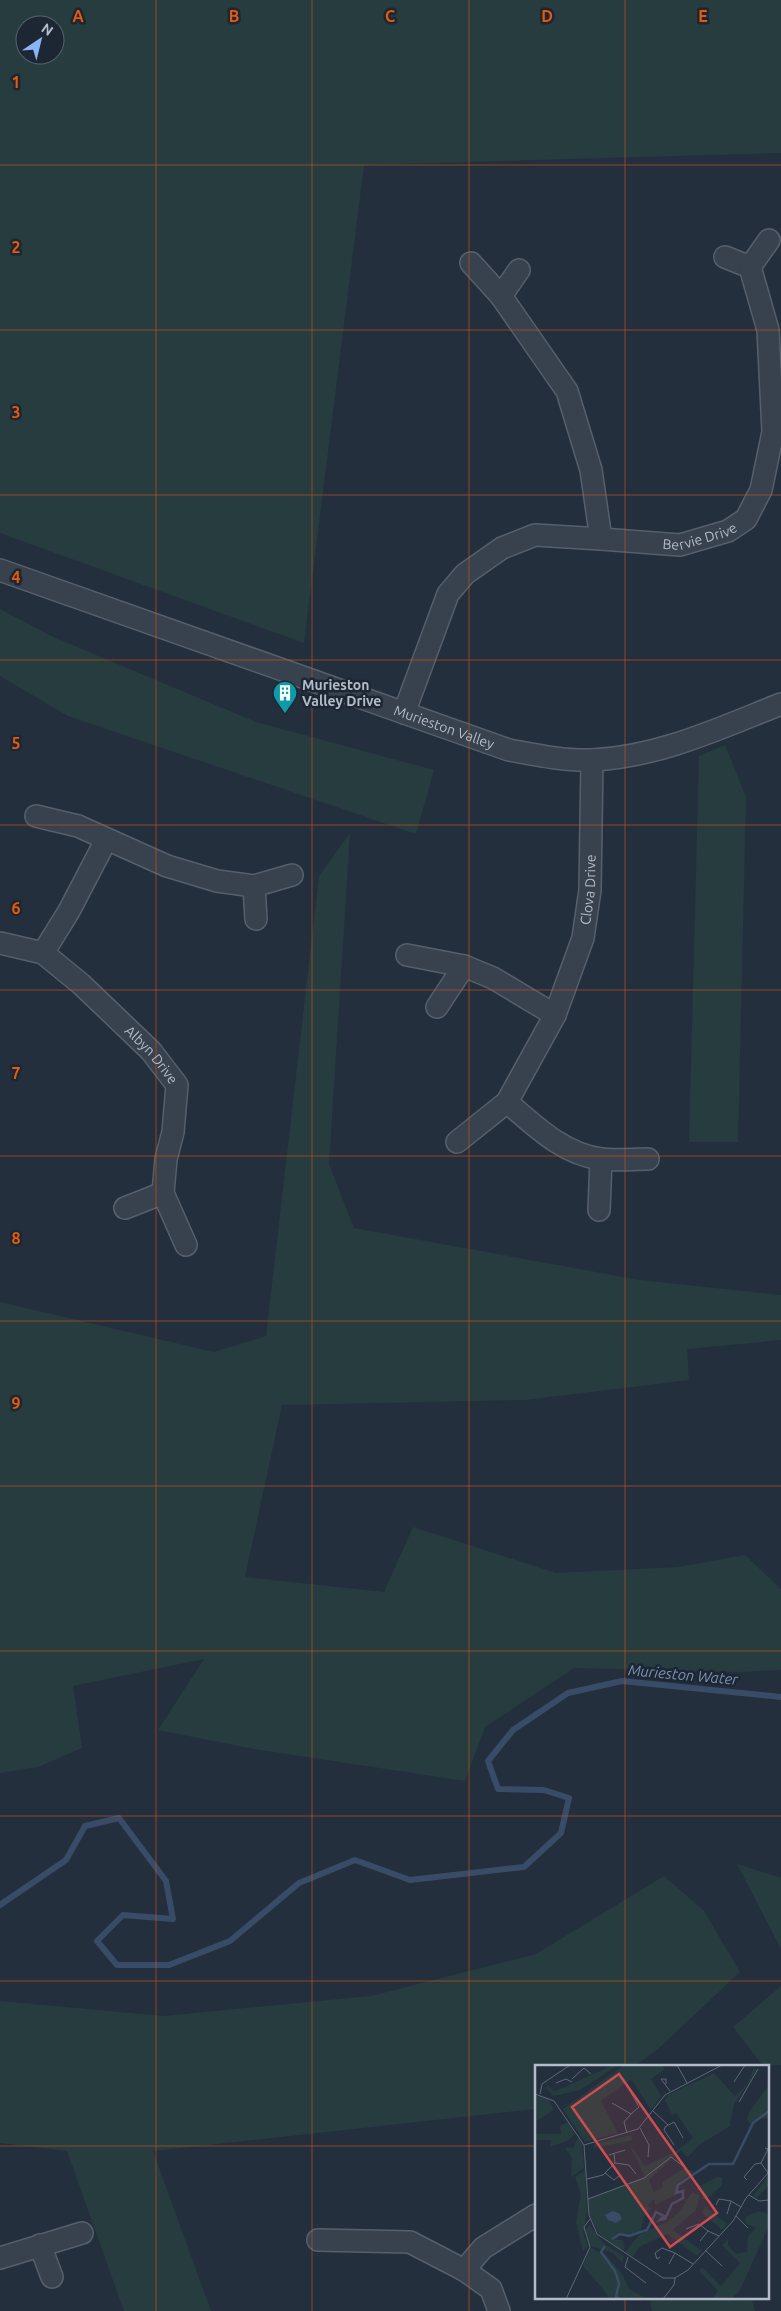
<svg xmlns="http://www.w3.org/2000/svg" width="781" height="2311" font-family="Ubuntu,sans-serif">
	<style>
		.green { fill: #263c3f; fill-rule: evenodd }
		.lines { fill: none; stroke-linecap: round; stroke-linejoin: round }
		.stream { stroke: #394c67; stroke-width: 6 }
		.minor-casing { stroke: #565f6c; stroke-width: 24 }
		.minor { stroke: #38414e; stroke-width: 21 }
		.grid { fill: none; stroke: #e8590c; stroke-width: 1; stroke-opacity: 0.55 }
		.labels { text-anchor: middle; stroke-width: 5; stroke-linejoin: round; paint-order: stroke }
		.street-label { font-size: 14px; fill: #b4bcc9; stroke: #1d2633 }
		.poi-label { font-size: 14px; font-weight: bold; fill: #b4bcc9; stroke: #1d2633; text-anchor: start }
		.water-label { font-size: 15px; font-style: italic; fill: #7c92b1; stroke: #1d2633 }
		.inset-river { fill: none; stroke: #394c67; stroke-width: 2.5 }
		.inset-road { fill: none; stroke: #5e6776; stroke-width: 1 }
		.view { fill: #ce4d50; fill-opacity: 0.15; stroke: #ce4d50; stroke-width: 2.5 }
		.inset-edge { fill: none; stroke: #b4bcc9; stroke-width: 2.5 }
		.grid-label { font-size: 16px; text-anchor: middle; font-weight: bold; fill: #e8590c; stroke: #1d2633; stroke-width: 5; stroke-linejoin: round; paint-order: stroke }
	</style>
	<rect width="100%" height="100%" fill="#242f3e"/>
	<g class="green">
		<path d="M 0,0 L 781,0 L 781,153 L 364,165 L 304,643 L 0,533 ZM 25,25 L 55,25 L 55,55 L 25,55 Z"/>
		<path d="M 0,609 L 51,636 L 256,722 L 434,770 L 416,834 L 68,716 L 0,676 Z"/>
		<path d="M 725,745 L 746,797 L 738,1142 L 689,1142 L 699,756 Z"/>
		<path d="M 350,833 L 329,1164 L 354,1228 L 640,1280 L 781,1295 L 781,1340 L 687,1349 L 689,1380 L 525,1400 L 282,1405 L 245,1577 L 384,1592 L 413,1527 L 556,1573 L 678,1567 L 745,1555 L 781,1589 L 781,1670 L 741,1672 L 574,1668 L 485,1727 L 465,1781 L 254,1749 L 158,1730 L 204,1659 L 73,1686 L 82,1748 L 38,1767 L 0,1773 L 0,1302 L 214,1352 L 266,1336 L 319,876 Z"/>
		<path d="M 737,1864 L 781,1878 L 781,1949 Z"/>
		<path d="M 664,1876 L 704,1911 L 740,1972 L 658,2049 L 635,2066 L 536,2066 L 536,2109 L 153,2151 L 211,2311 L 124,2311 L 67,2151 L 0,2143 L 0,2001 L 164,2016 L 371,1996 L 536,1954 Z"/>
		<path d="M 781,1986 L 781,2065 L 763,2066 L 733,2027 Z"/>
		<path d="M 649,2297 L 751,2297 L 755,2311 L 652,2311 Z"/>
	</g>
	<g class="lines">
		<path class="stream" d="M 0,1905 L 66,1860 L 85,1826 L 119,1818 L 166,1881 L 173,1919 L 123,1915 L 97,1941 L 117,1965 L 169,1965 L 230,1941 L 299,1883 L 355,1860 L 410,1880 L 524,1867 L 561,1833 L 569,1798 L 544,1790 L 498,1789 L 488,1761 L 513,1730 L 568,1693 L 622,1681 L 781,1697"/>
		<defs>
			<g id="minor">
				<path d="M 725,257 L 750,267"/>
				<path d="M 750,267 L 769,240"/>
				<path d="M 501,296 L 519,270"/>
				<path id="s1" d="M 601,539 L 680,545 L 728,531 L 746,519 L 761,490 L 773,432 L 768,330 L 750,267"/>
				<path id="s2" d="M 0,570 L 509,750 C 536,755 564,761 592,760 C 659,757 720,728 781,704"/>
				<path d="M 404,713 L 448,594 L 465,574 L 502,548 L 535,535 L 601,539 L 591,470 L 567,391 L 501,296 L 471,263"/>
				<path d="M 36,816 L 78,826 L 167,866 L 217,881 L 254,886"/>
				<path d="M 256,919 L 254,886 L 292,875"/>
				<path d="M 0,943 L 43,953 L 69,911 L 106,840"/>
				<path id="s3" d="M 43,953 L 81,984 L 151,1051 L 177,1085 L 173,1132 L 166,1159 L 163,1193 L 186,1245"/>
				<path d="M 407,955 L 464,966 L 493,978 L 555,1015"/>
				<path d="M 437,1007 L 464,966"/>
				<path d="M 507,1102 C 535,1126 563,1154 601,1159 C 616,1161 633,1159 648,1159"/>
				<path id="s4" d="M 457,1142 L 507,1102 L 555,1015 L 583,938 L 590,890 L 592,760"/>
				<path d="M 125,1208 L 163,1193"/>
				<path d="M 599,1210 L 601,1159"/>
				<path d="M 318,2240 L 410,2242 L 464,2270 L 491,2289 L 499,2311"/>
				<path d="M 40,2245 L 52,2277"/>
				<path d="M 0,2258 L 82,2233"/>
				<path d="M 464,2270 L 483,2248 L 536,2215"/>
			</g>
		</defs>
		<use href="#minor" class="minor-casing"/>
		<use href="#minor" class="minor"/>
	</g>
	<path class="grid" d="M 156,0 L 156,2311M 312,0 L 312,2311M 469,0 L 469,2311M 625,0 L 625,2066M 0,165 L 781,165M 0,330 L 781,330M 0,495 L 781,495M 0,660 L 781,660M 0,825 L 781,825M 0,990 L 781,990M 0,1156 L 781,1156M 0,1321 L 781,1321M 0,1486 L 781,1486M 0,1651 L 781,1651M 0,1816 L 781,1816M 0,1981 L 781,1981M 0,2146 L 536,2146M 767,2146 L 781,2146M 625,2297 L 625,2311"/>
	<defs>
		<symbol id="building-pin" viewBox="-11 -11 22 30"><path d="M0 17L-7.5 6A9.5 9.5 0 1 1 7.5 6Z" fill="#0f9aa8" stroke="#1d2633"/><path d="M-4-6H4V6H1V3H-1V6H-4ZM-2.5-4.3h1.7v1.8h-1.7ZM.8-4.3h1.7v1.8H.8ZM-2.5-1h1.7V.8h-1.7ZM.8-1h1.7V.8H.8Z" fill="#fff"/></symbol>
	</defs>
	<g fill-rule="evenodd">
		<use href="#building-pin" x="271" y="679" width="28" height="38"/>
	</g>
	<g class="labels">
		<g class="street-label">
			<text dy="5" stroke="none"><textPath href="#s1" startOffset="100">Bervie Drive</textPath></text>
			<text dy="5" stroke="none"><textPath href="#s2" startOffset="471">Murieston Valley</textPath></text>
			<text dy="5" stroke="none"><textPath href="#s4" startOffset="294">Clova Drive</textPath></text>
			<text dy="5" stroke="none"><textPath href="#s3" startOffset="149">Albyn Drive</textPath></text>
		</g>
		<g class="poi-label">
			<text x="302" y="690">Murieston<tspan x="302" dy="16">Valley Drive</tspan></text>
		</g>
		<g class="water-label">
			<text transform="translate(683 1675) rotate(5)" y="5">Murieston Water</text>
		</g>
	</g>
	<g transform="translate(535 2065)">
		<rect width="234" height="234" fill="#242f3e"/>
		<path d="M 78,0 L 83,0 L 45,25 L 18,31 L 11,23 L 12,20 L 19,26 L 30,22 ZM 89,0 L 125,0 L 130,4 L 116,14 L 126,31 L 116,45 L 96,14 L 66,36 L 83,68 L 50,77 L 28,44 ZM 219,3 L 222,5 L 199,39 L 195,61 L 163,81 L 153,92 L 146,85 L 114,115 L 119,127 L 128,122 L 127,117 L 148,104 L 160,106 L 142,118 L 141,130 L 120,140 L 119,134 L 113,140 L 116,144 L 109,152 L 105,167 L 93,171 L 85,168 L 77,174 L 87,175 L 90,183 L 87,186 L 63,168 L 54,148 L 53,134 L 110,112 L 93,77 L 110,101 L 141,86 L 158,73 L 141,48 L 137,50 L 130,35 L 133,30 L 179,8 L 200,31 L 212,19 ZM 234,20 L 234,53 L 221,54 L 216,59 L 212,55 L 214,47 ZM 0,30 L 13,33 L 19,45 L 0,57 ZM 33,57 L 40,69 L 32,76 L 15,82 L 16,75 L 0,75 L 0,69 L 26,69 L 25,61 ZM 96,70 L 98,75 L 59,83 L 59,79 ZM 43,72 L 47,79 L 49,103 L 36,112 L 37,94 L 30,82 L 38,83 ZM 50,105 L 52,148 L 48,168 L 53,181 L 48,186 L 41,157 L 46,129 L 40,112 ZM 234,110 L 234,120 L 222,133 L 218,131 ZM 182,112 L 187,112 L 187,120 L 171,135 L 167,133 L 169,128 L 161,123 ZM 157,127 L 165,130 L 161,145 L 138,165 L 167,186 L 162,191 L 132,169 L 104,182 L 98,192 L 90,187 L 104,170 L 132,157 L 144,147 ZM 170,141 L 192,159 L 187,165 L 167,148 ZM 224,146 L 234,149 L 234,161 L 205,225 L 196,234 L 177,234 L 183,226 L 164,206 L 167,202 L 186,221 L 205,198 L 187,180 L 193,174 L 193,181 L 201,189 L 212,187 L 213,172 L 221,162 L 211,159 L 210,152 ZM 54,159 L 69,179 L 89,191 L 87,198 L 78,188 L 56,181 L 51,165 ZM 55,183 L 71,190 L 87,209 L 94,224 L 112,234 L 73,234 L 72,229 L 48,201 Z" fill="#263c3f"/>
		<path d="M 78,146 L 85,149 L 87,154 L 81,158 L 73,155 L 70,150 Z" fill="#394c67"/>
		<path class="inset-river" d="M 77,174 L 85,169 L 94,171 L 112,165 L 121,147 L 129,151 L 125,155 L 130,154 L 137,139 L 148,133 L 148,126 L 141,128 L 143,120 L 168,103 L 174,99 L 198,99 L 218,58 L 234,46M 70,181 L 66,187 L 80,206 L 84,218 L 81,232 L 85,234"/>
		<path class="inset-road" d="M 142,0 L 152,18M 37,14 L 49,3 L 56,9M 199,17 L 210,0M 21,18 L 31,14 L 37,17M 131,19 L 131,14 L 126,14 L 135,26M 94,24 L 104,42 L 96,49M 0,29 L 19,36 L 49,80 L 54,150 L 62,169 L 128,213 L 140,213 L 153,205 L 198,156 L 211,133 L 234,107M 5,29 L 7,19 L 35,0M 204,37 L 223,4M 77,38 L 96,49 L 89,57 L 92,68M 118,46 L 133,60M 105,63 L 114,80 L 113,92M 49,80 L 103,64 L 130,30 L 187,0M 139,80 L 129,65 L 130,62 L 139,57 L 148,73M 74,90 L 90,85M 80,98 L 94,100 L 101,109M 226,98 L 233,84 L 230,83M 70,108 L 79,115 L 84,111M 52,114 L 68,110 L 80,98 L 79,88M 212,115 L 209,112 L 220,99 L 226,98 L 233,108M 214,130 L 224,136 L 234,135M 53,134 L 109,113 L 136,92 L 148,101M 181,140 L 184,134 L 196,136M 192,149 L 196,136 L 206,142M 201,151 L 213,163M 151,164 L 164,159 L 173,166M 165,176 L 173,166 L 184,171M 170,185 L 187,201M 93,192 L 90,202 L 111,218M 125,192 L 122,194 L 120,188 L 127,183 L 140,188M 134,199 L 140,188 L 158,199M 31,234 L 55,182 L 49,162 L 55,154M 128,234 L 139,220 L 140,213"/>
		<path class="view" d="M 84,9 L 182,148 L 135,182 L 37,42 Z"/>
		<rect width="234" height="234" class="inset-edge"/>
	</g>
	<g class="grid-label">
		<text x="78" y="22">A</text>
		<text x="234" y="22">B</text>
		<text x="390" y="22">C</text>
		<text x="547" y="22">D</text>
		<text x="703" y="22">E</text>
		<text x="16" y="88">1</text>
		<text x="16" y="253">2</text>
		<text x="16" y="418">3</text>
		<text x="16" y="583">4</text>
		<text x="16" y="749">5</text>
		<text x="16" y="914">6</text>
		<text x="16" y="1079">7</text>
		<text x="16" y="1244">8</text>
		<text x="16" y="1409">9</text>
	</g>
	<g transform="translate(40 40) rotate(35)"><circle r="24" fill="#1d2633" stroke="#59626f"/>
	<path d="M0-4L9 19L0 12L-9 19Z" fill="#8ab4f8"/>
	<text y="-8" font-size="14" font-weight="bold" text-anchor="middle" fill="#b4bcc9">N</text>
	</g>
</svg>
